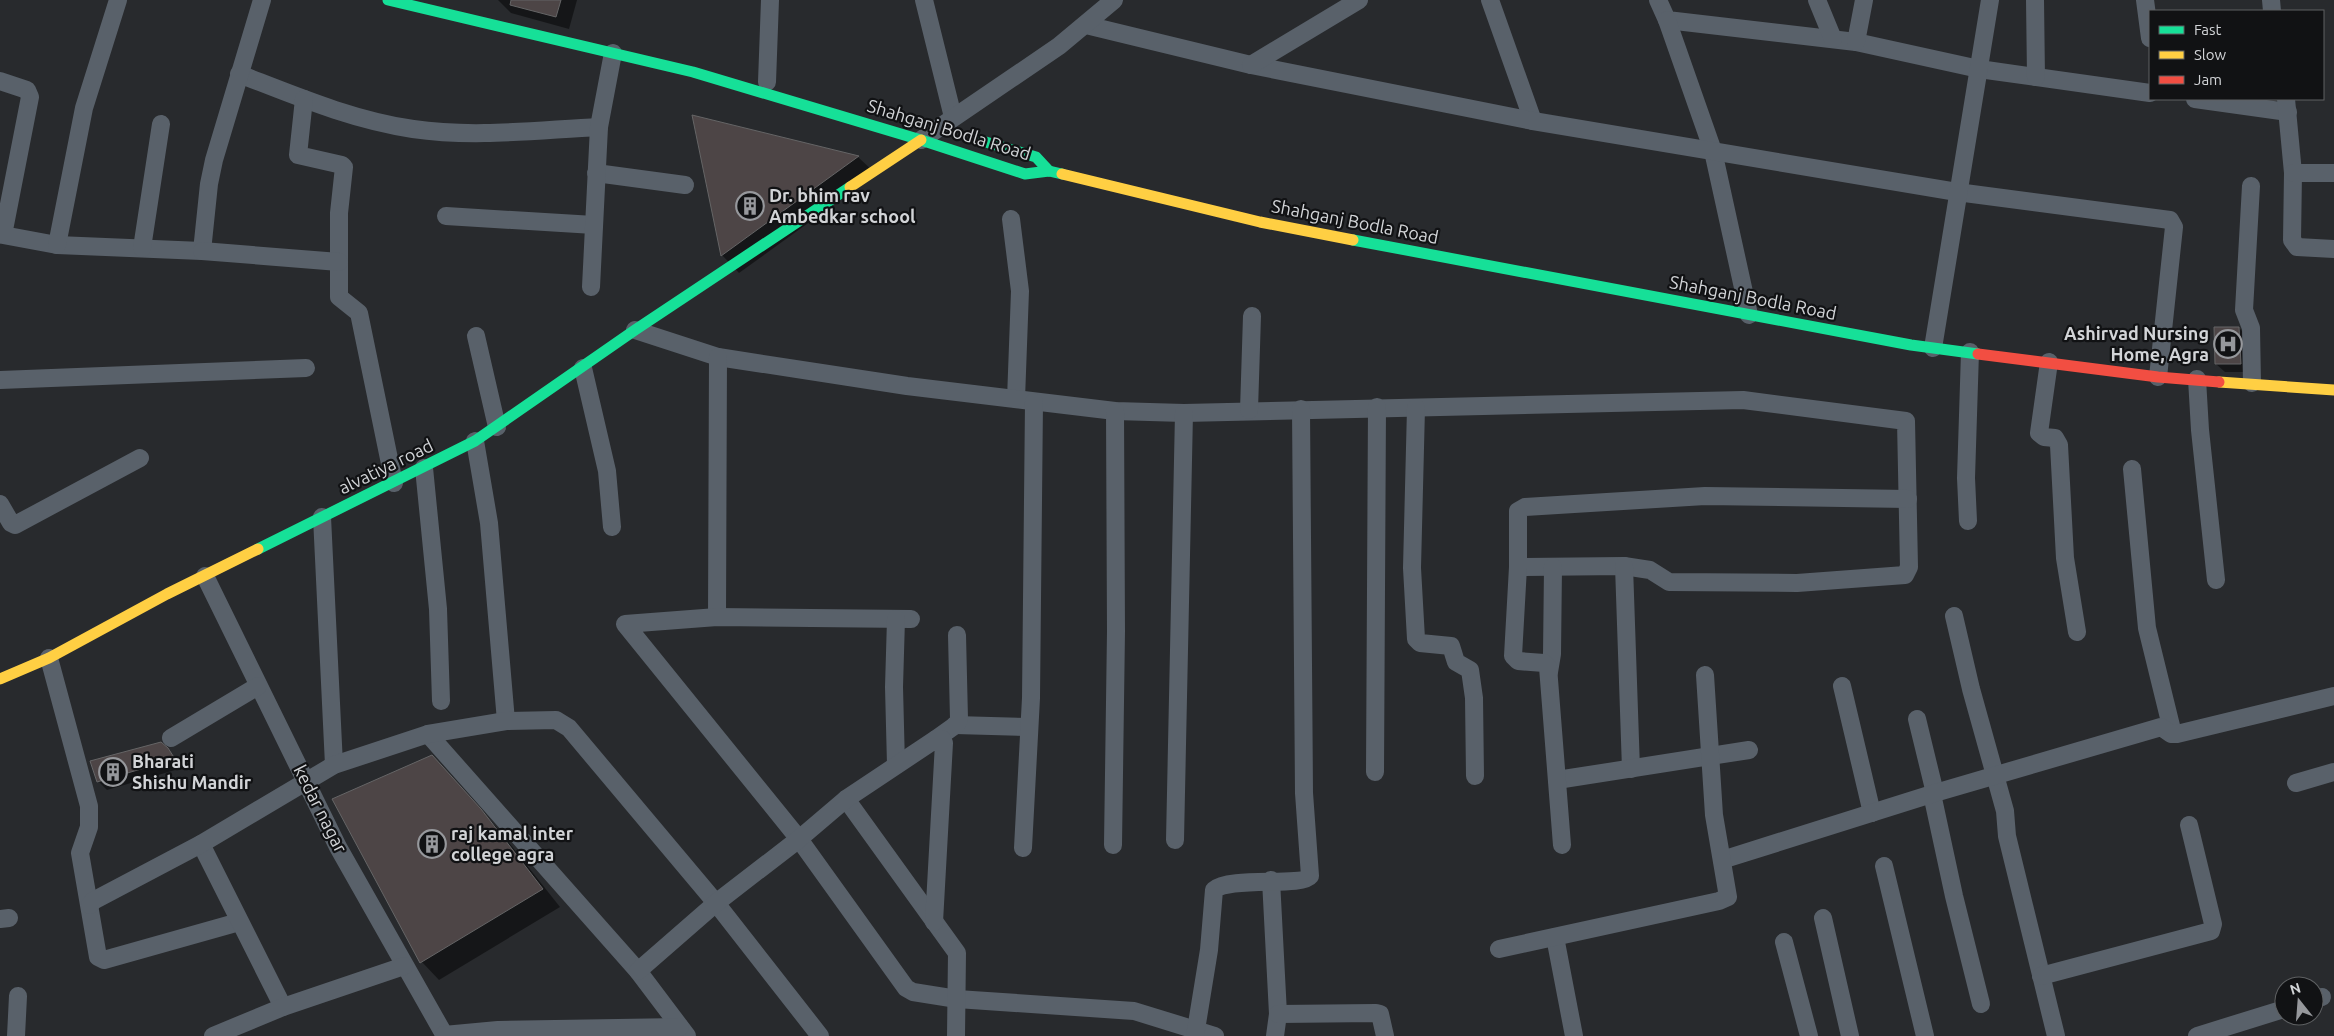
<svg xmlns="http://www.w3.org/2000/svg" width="2334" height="1036" font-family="Ubuntu,sans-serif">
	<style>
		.shadow { fill: #0007 }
		.building { fill: #4d4546; stroke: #656566 }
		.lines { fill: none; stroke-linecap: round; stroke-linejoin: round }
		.street { stroke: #59616a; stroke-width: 18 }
		.fast { stroke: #16e098; stroke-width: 11 }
		.slow { stroke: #ffcf43; stroke-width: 11 }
		.jam { stroke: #f24e42; stroke-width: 11 }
		.labels { text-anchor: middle; stroke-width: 4.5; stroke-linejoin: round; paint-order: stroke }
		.street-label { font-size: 18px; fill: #d2d4d7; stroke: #111214 }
		.poi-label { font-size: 18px; font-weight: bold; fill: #d2d4d7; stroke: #111214; text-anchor: start }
	</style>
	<rect width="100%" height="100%" fill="#282a2d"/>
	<g class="shadow">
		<path d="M 498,0 L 577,0 L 569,29 L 511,13 Z"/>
		<path d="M 694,116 L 858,157 L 876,174 L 739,273 L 722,255 Z"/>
		<path d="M 2239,328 L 2248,337 L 2249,372 L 2225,372 L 2216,364 Z"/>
		<path d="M 168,749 L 182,768 L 107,790 L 98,781 Z"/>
		<path d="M 432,757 L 498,829 L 560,907 L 439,980 L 422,962 Z"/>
	</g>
	<g class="building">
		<path d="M 511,0 L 561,0 L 556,17 L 510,5 Z"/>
		<path d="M 692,115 L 859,156 L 721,256 Z"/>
		<path d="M 2214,327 L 2239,327 L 2241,364 L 2215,364 Z"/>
		<path d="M 161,742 L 168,748 L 175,759 L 97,782 L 90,761 Z"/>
		<path d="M 432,755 L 481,809 L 543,889 L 420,963 L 332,799 Z"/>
	</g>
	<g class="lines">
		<g class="street">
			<path d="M 924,0 L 953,117"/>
			<path d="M 1490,0 L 1533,121"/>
			<path d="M 1658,0 L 1667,20 L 1856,42 L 1979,69 L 2150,93"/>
			<path d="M 1817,0 L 1833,39"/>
			<path d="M 2035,0 L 2036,77"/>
			<path d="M 2145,0 L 2150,38"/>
			<path d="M 2271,0 L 2272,11"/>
			<path d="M 1667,20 L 1713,151 L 1749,315"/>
			<path d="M 1086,25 L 1251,65 L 1533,121 L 1957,192 L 2170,220 L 2174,227 L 2158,377"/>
			<path d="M 1856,42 L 1864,0"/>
			<path d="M 1251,65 L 1359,0"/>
			<path d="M 239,74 C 296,96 352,120 413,129 C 474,138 537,130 599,127"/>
			<path d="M 0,81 L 27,90 L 30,97 L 3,235 L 57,245 L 202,251 L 209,184 L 214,160 L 262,0"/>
			<path d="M 767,82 L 770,0"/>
			<path d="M 304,99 L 298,155 L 342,165 L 344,167 L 339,213 L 339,297 L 359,313 L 394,483"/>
			<path d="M 2195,99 L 2288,112"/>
			<path d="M 2286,99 L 2293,173 L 2292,240 L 2297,247 L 2334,249"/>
			<path d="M 921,140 L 1059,46 L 1114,0"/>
			<path d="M 596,173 L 685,185"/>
			<path d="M 2293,173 L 2334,173"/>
			<path d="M 2251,186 L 2244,310 L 2251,328 L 2252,383"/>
			<path d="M 446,216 L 594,225"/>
			<path d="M 1011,219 L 1020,291 L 1016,399"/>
			<path d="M 57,245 L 84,108 L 118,0"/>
			<path d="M 142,248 L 161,124"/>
			<path d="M 202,251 L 339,262"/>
			<path d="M 591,287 L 599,127 L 613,53"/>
			<path d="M 635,330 L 718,357 L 907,386 L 1115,411 L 1184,413 L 1743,400 L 1906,421 L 1909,567 L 1905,575 L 1797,583 L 1669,582 L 1650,570 L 1624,566 L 1518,567"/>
			<path d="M 476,336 L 497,427"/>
			<path d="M 1933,348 L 1990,0"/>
			<path d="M 2049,362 L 2039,433 L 2044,437 L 2055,438 L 2059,445 L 2065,558 L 2077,632"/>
			<path d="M 583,368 L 607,471 L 612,527"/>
			<path d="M 2197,379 L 2200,430 L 2216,580"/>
			<path d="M 0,380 L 306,368"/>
			<path d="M 1416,408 L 1412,568 L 1416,639 L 1420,643 L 1451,646 L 1456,662 L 1470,670 L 1474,698 L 1475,776"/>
			<path d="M 1249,410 L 1252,316"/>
			<path d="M 475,441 L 489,523 L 506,721"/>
			<path d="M 424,468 L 438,609 L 441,701"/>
			<path d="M 2132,469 L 2147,628 L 2173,734"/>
			<path d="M 0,504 L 11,523 L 15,525 L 140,458"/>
			<path d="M 322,517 L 334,765"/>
			<path d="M 1968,521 L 1966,478 L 1970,352"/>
			<path d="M 1624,566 L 1631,769"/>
			<path d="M 205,576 L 338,847 L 445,1036"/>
			<path d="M 1954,616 L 1971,689 L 2005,811 L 2007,836 L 2056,1036"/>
			<path d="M 717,617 L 718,357"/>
			<path d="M 911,619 L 717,617 L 625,624 L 799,839 L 906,988 L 913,992 L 957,999 L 1134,1011 L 1215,1036"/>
			<path d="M 49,658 L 89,806 L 89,827 L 80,853 L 98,957 L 104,960 L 239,922"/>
			<path d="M 1549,672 L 1552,654 L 1553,567"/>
			<path d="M 1842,686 L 1872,813"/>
			<path d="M 1917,719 L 1935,793"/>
			<path d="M 955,725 L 1029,727"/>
			<path d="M 428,734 L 638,971 L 687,1036"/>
			<path d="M 171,738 L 258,686"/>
			<path d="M 936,739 L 957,724 L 959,719 L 957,635"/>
			<path d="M 896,765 L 894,687 L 896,619"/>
			<path d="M 1375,772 L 1377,407"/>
			<path d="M 1557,780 L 1749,750"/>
			<path d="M 2296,783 L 2334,772"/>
			<path d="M 1932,794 L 1954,896 L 1981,1004"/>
			<path d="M 846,799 L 957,953 L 956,1036"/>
			<path d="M 1175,840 L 1184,413"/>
			<path d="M 201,844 L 283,1007"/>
			<path d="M 1113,845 L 1116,631 L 1115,411"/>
			<path d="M 1562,845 L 1548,667 L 1544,663 L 1518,661 L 1513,656 L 1518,567 L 1518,511 L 1525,507 L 1705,496 L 1908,499"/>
			<path d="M 1023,848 L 1031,698 L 1034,402"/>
			<path d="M 1722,860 L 1935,793 L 2161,727 L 2171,734 L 2177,734 L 2334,696"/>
			<path d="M 1884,866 L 1925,1036"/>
			<path d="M 1271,880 L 1278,1014 L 1275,1036"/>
			<path d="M 90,905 L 93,901 L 201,844 L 334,765 L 428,734 L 506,721 L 556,720 L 569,728 L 716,903 L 820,1036"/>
			<path d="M 1823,918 L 1850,1036"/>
			<path d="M 0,919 L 9,918"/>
			<path d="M 1555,937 L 1574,1036"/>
			<path d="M 1784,942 L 1809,1036"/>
			<path d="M 1499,949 L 1719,901 L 1728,897 L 1714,815 L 1705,675"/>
			<path d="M 638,971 L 716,903 L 799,839 L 846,799 L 936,739 L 942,739 L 944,743 L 934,922"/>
			<path d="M 2041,976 L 2211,931 L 2213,924 L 2189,825"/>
			<path d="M 2314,999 L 2322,997"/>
			<path d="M 1278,1014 L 1376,1013 L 1380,1014 L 1385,1036"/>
			<path d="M 444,1035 L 498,1030 L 680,1027"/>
			<path d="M 16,1036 L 18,996"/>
			<path d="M 213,1036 L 283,1007 L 404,966"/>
			<path d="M 1195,1036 L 1209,950 L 1214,890 C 1230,876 1302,887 1310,876 L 1304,793 L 1301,409"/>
			<path d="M 2197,1036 L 2284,1009"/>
		</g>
		<g class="fast">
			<path d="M 388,0 L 693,72 L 921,140 L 1025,174 L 1049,171 L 1062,174"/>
			<path d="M 979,140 L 1036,157 L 1049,171"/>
			<path d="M 1353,240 L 1911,345 L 1978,354"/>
			<path d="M 258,549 L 475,441 L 635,330 L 850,187"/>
		</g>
		<g class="slow">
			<path d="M 1062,174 L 1260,222 L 1353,240"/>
			<path d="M 850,187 L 921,140"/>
			<path d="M 2219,382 L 2334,390"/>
			<path d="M 0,679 L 49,658 L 167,594 L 258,549"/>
		</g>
		<path class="jam" d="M 1978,354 L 2158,377 L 2219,382"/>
	</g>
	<defs>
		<symbol id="building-ring" viewBox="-11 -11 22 22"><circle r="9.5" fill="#111214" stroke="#96989c" stroke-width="1.5"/><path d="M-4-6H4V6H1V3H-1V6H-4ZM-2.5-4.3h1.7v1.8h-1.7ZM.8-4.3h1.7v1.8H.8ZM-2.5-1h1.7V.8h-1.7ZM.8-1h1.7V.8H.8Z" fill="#96989c"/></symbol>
		<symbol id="hospital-ring" viewBox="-11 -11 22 22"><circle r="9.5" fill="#111214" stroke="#96989c" stroke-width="1.5"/><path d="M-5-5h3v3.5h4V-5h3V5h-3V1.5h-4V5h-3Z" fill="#96989c"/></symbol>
	</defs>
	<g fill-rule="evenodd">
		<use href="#building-ring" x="734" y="190" width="32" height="32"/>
		<use href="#hospital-ring" x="2212" y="328" width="32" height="32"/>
		<use href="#building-ring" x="97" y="756" width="32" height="32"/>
		<use href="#building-ring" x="416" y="828" width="32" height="32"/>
	</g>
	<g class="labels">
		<g class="street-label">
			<text transform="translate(949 130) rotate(17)" y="6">Shahganj Bodla Road</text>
			<text transform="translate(1355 222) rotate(11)" y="6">Shahganj Bodla Road</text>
			<text transform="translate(1753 298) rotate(11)" y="6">Shahganj Bodla Road</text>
			<text transform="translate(386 467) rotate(-26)" y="6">alvatiya road</text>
			<text transform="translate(320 809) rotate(63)" y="6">kedar nagar</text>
		</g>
		<g class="poi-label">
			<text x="769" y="202">Dr. bhim rav<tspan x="769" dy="21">Ambedkar school</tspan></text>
			<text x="2209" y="340" text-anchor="end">Ashirvad Nursing<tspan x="2209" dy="21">Home, Agra</tspan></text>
			<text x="132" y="768">Bharati<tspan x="132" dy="21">Shishu Mandir</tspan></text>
			<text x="451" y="840">raj kamal inter<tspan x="451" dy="21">college agra</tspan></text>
		</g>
	</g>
	<rect x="2149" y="10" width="175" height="90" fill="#111214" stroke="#5e6062"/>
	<rect x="2159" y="26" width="25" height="8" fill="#16e098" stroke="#5e6062"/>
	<text x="2194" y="35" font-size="15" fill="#d2d4d7">Fast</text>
	<rect x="2159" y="51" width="25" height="8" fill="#ffcf43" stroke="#5e6062"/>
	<text x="2194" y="60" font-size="15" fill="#d2d4d7">Slow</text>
	<rect x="2159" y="76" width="25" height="8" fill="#f24e42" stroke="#5e6062"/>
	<text x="2194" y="85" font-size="15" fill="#d2d4d7">Jam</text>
	<g transform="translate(2299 1001) rotate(343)"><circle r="24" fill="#111214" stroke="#5e6062"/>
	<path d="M0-4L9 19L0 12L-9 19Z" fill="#96989c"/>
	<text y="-8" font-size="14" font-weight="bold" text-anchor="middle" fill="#d2d4d7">N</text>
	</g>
</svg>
